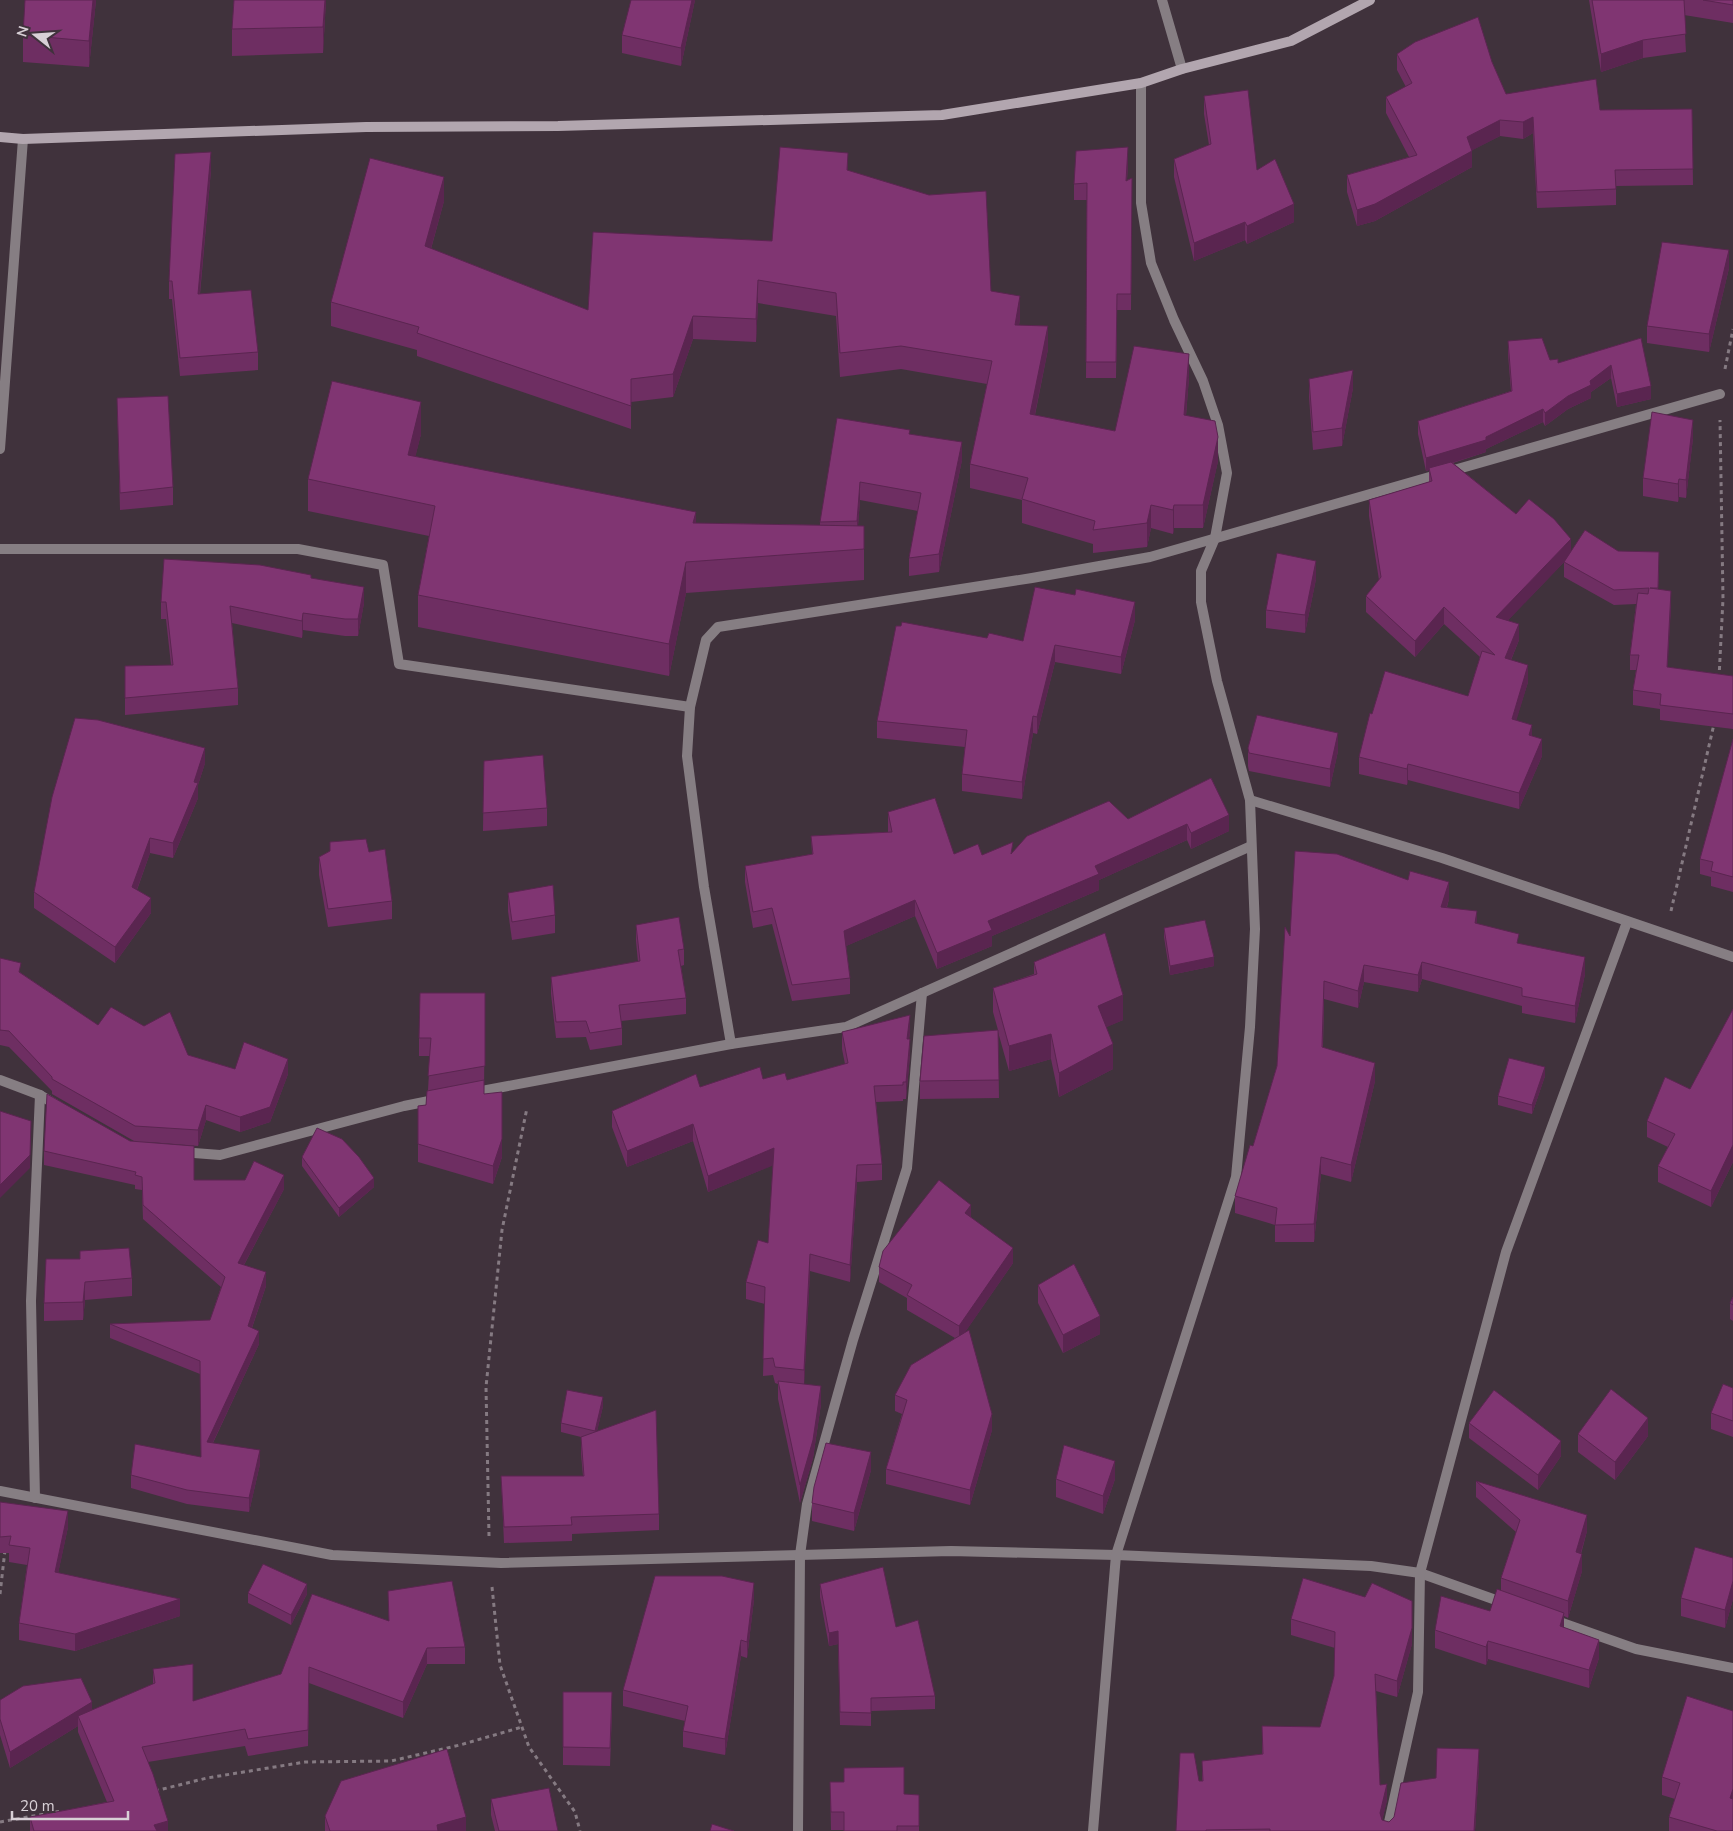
<svg xmlns="http://www.w3.org/2000/svg" width="1733" height="1831" font-family="'Nunito Sans',sans-serif">
	<style>
		.lines { fill: none; stroke-linecap: round; stroke-linejoin: round }
		.path { stroke: #857a82; stroke-width: 3; stroke-dasharray: 4 4; stroke-linecap: butt }
		.street { stroke: #867e83; stroke-width: 10 }
		.secondary { stroke: #b2a6af; stroke-width: 10 }
		.wall { fill: #6e2e62 }
		.shaded-wall { fill: #5a2550 }
		.building { fill: #803572; stroke: #5a2550 }
	</style>
	<rect width="100%" height="100%" fill="#40323c"/>
	<g class="lines">
		<g class="path">
			<path d="M 1725,369 L 1733,329"/>
			<path d="M 1719,678 L 1723,599 L 1720,420"/>
			<path d="M 1671,911 L 1714,724"/>
			<path d="M 489,1536 L 486,1387 L 502,1230 L 527,1108"/>
			<path d="M 492,1587 L 500,1665 L 529,1747 L 575,1812 L 580,1831"/>
			<path d="M 0,1594 L 5,1550"/>
			<path d="M 155,1791 L 207,1778 L 305,1762 L 391,1761 L 460,1745 L 522,1727"/>
			<path d="M 0,1822 L 61,1811"/>
		</g>
		<g class="street">
			<path d="M 1162,0 L 1182,69"/>
			<path d="M 0,449 L 23,139"/>
			<path d="M 0,549 L 298,549 L 383,565 L 399,664 L 690,707"/>
			<path d="M 1250,800 L 1442,858 L 1733,957"/>
			<path d="M 731,1044 L 704,887 L 687,756 L 690,707 L 706,640 L 718,627 L 1032,578 L 1150,557 L 1720,394"/>
			<path d="M 0,1080 L 40,1095 L 58,1106"/>
			<path d="M 471,1093 L 731,1044 L 846,1027 L 1251,846"/>
			<path d="M 181,1152 L 220,1155 L 404,1106 L 439,1099"/>
			<path d="M 0,1491 L 332,1555 L 501,1563 L 951,1551 L 1116,1555 L 1371,1566 L 1420,1573 L 1507,1604"/>
			<path d="M 35,1498 L 31,1301 L 40,1095"/>
			<path d="M 1551,1619 L 1636,1649 L 1733,1668"/>
			<path d="M 798,1831 L 800,1555 L 807,1504 L 853,1340 L 907,1168 L 922,993"/>
			<path d="M 1093,1831 L 1116,1555 L 1236,1177 L 1250,1027 L 1255,929 L 1250,800 L 1217,681 L 1201,602 L 1201,571 L 1215,538 L 1227,473 L 1218,425 L 1203,381 L 1174,320 L 1151,263 L 1141,203 L 1141,83"/>
			<path d="M 1387,1831 L 1418,1692 L 1420,1573 L 1506,1252 L 1627,922"/>
		</g>
		<path class="secondary" d="M 0,137 L 23,139 L 366,127 L 558,126 L 942,115 L 1141,83 L 1182,69 L 1291,41 L 1370,0"/>
	</g>
	<g class="wall">
		<path d="M 96,0 L 89,67 L 23,62 L 23,35 Z"/>
		<path d="M 326,0 L 323,53 L 232,56 L 232,29 Z"/>
		<path d="M 695,0 L 681,66 L 622,53 L 622,35 Z"/>
		<path d="M 1589,0 L 1733,0 L 1733,23 L 1684,15 L 1686,52 L 1643,58 L 1601,72 Z"/>
		<path d="M 1397,54 L 1492,62 L 1506,94 L 1600,110 L 1692,109 L 1693,185 L 1616,186 L 1616,205 L 1537,208 L 1533,133 L 1523,139 L 1500,136 L 1472,150 L 1472,167 L 1375,221 L 1357,226 L 1347,192 L 1347,175 L 1409,157 L 1386,113 L 1386,97 L 1406,87 L 1397,70 Z"/>
		<path d="M 1204,96 L 1294,222 L 1247,244 L 1245,240 L 1194,261 L 1174,177 L 1174,159 L 1209,145 L 1204,114 Z"/>
		<path d="M 1128,164 L 1127,180 L 1132,178 L 1131,310 L 1117,310 L 1116,378 L 1086,378 L 1087,200 L 1074,200 L 1074,184 Z"/>
		<path d="M 211,170 L 200,294 L 258,352 L 258,370 L 180,376 L 172,299 L 169,299 L 169,281 Z"/>
		<path d="M 848,170 L 991,291 L 1020,319 L 1019,325 L 1048,349 L 1035,415 L 1115,431 L 1189,377 L 1186,416 L 1218,461 L 1203,528 L 1174,528 L 1173,534 L 1151,528 L 1147,547 L 1093,553 L 1093,544 L 1022,523 L 1022,500 L 970,488 L 970,464 L 987,384 L 901,369 L 840,377 L 836,316 L 758,303 L 756,342 L 693,339 L 673,397 L 631,402 L 631,429 L 417,356 L 417,350 L 331,326 L 331,302 L 444,201 L 431,249 L 588,310 L 772,241 Z"/>
		<path d="M 1729,268 L 1709,352 L 1647,343 L 1647,326 Z"/>
		<path d="M 1641,338 L 1651,399 L 1617,407 L 1611,378 L 1591,392 L 1591,398 L 1568,409 L 1545,426 L 1543,422 L 1486,449 L 1486,452 L 1453,463 L 1516,514 L 1571,551 L 1618,551 L 1659,568 L 1658,589 L 1671,606 L 1667,667 L 1733,676 L 1733,729 L 1660,720 L 1660,709 L 1633,705 L 1633,690 L 1636,670 L 1630,670 L 1630,655 L 1636,604 L 1614,605 L 1564,577 L 1564,562 L 1508,620 L 1519,640 L 1511,660 L 1528,682 L 1516,720 L 1532,736 L 1542,756 L 1519,809 L 1408,780 L 1407,785 L 1359,774 L 1359,757 L 1372,714 L 1468,696 L 1480,657 L 1444,624 L 1415,657 L 1366,612 L 1366,596 L 1379,580 L 1369,516 L 1369,500 L 1429,482 L 1429,470 L 1426,471 L 1418,434 L 1418,421 L 1511,391 L 1508,354 L 1508,341 L 1550,360 L 1558,363 Z"/>
		<path d="M 1309,379 L 1353,388 L 1342,446 L 1313,450 L 1309,397 Z"/>
		<path d="M 117,398 L 173,487 L 173,505 L 120,510 Z"/>
		<path d="M 421,434 L 415,457 L 696,523 L 820,525 L 820,522 L 910,434 L 962,460 L 939,572 L 909,576 L 909,558 L 918,511 L 860,500 L 858,526 L 864,549 L 864,580 L 686,593 L 669,676 L 418,627 L 418,595 L 429,536 L 308,511 L 308,479 Z"/>
		<path d="M 1693,438 L 1686,498 L 1679,497 L 1678,502 L 1643,496 L 1643,478 Z"/>
		<path d="M 311,578 L 364,603 L 358,636 L 345,636 L 303,630 L 302,638 L 232,623 L 238,688 L 238,705 L 125,715 L 125,666 L 171,665 L 166,619 L 161,619 L 161,602 Z"/>
		<path d="M 1316,579 L 1305,633 L 1266,628 L 1266,610 Z"/>
		<path d="M 1135,620 L 1121,674 L 1055,662 L 1037,734 L 1033,733 L 1022,799 L 962,791 L 962,774 L 965,747 L 877,738 L 877,721 L 987,638 L 1023,641 Z"/>
		<path d="M 1733,739 L 1733,892 L 1711,886 L 1711,877 L 1700,874 L 1700,859 Z"/>
		<path d="M 1248,748 L 1338,751 L 1330,787 L 1249,771 L 1248,766 Z"/>
		<path d="M 484,761 L 547,808 L 547,826 L 483,831 Z"/>
		<path d="M 205,763 L 198,785 L 198,798 L 173,858 L 150,853 L 137,890 L 151,913 L 115,963 L 34,908 L 34,892 Z"/>
		<path d="M 1211,778 L 1229,831 L 1191,849 L 1187,840 L 1099,880 L 1099,890 L 992,936 L 992,946 L 937,969 L 915,916 L 846,946 L 850,978 L 850,994 L 792,1001 L 772,924 L 753,928 L 745,882 L 745,866 L 812,854 L 811,836 L 888,832 L 888,812 L 954,854 L 982,855 L 1013,852 L 1128,819 Z"/>
		<path d="M 369,852 L 392,901 L 392,919 L 328,927 L 319,875 L 319,857 Z"/>
		<path d="M 508,893 L 555,915 L 555,933 L 512,940 L 508,911 Z"/>
		<path d="M 1449,899 L 1447,907 L 1477,924 L 1519,944 L 1585,974 L 1575,1023 L 1522,1013 L 1522,1006 L 1422,979 L 1418,992 L 1364,982 L 1358,1008 L 1324,999 L 1323,1047 L 1375,1081 L 1351,1182 L 1321,1174 L 1314,1242 L 1275,1242 L 1275,1225 L 1235,1213 L 1235,1196 L 1253,1146 L 1277,1066 L 1290,936 Z"/>
		<path d="M 636,925 L 684,949 L 684,965 L 681,966 L 686,998 L 686,1014 L 621,1021 L 622,1028 L 622,1045 L 590,1050 L 586,1037 L 556,1038 L 551,994 L 551,977 L 638,962 L 636,941 Z"/>
		<path d="M 1164,928 L 1214,966 L 1170,975 L 1164,937 Z"/>
		<path d="M 0,958 L 21,973 L 98,1025 L 188,1055 L 235,1069 L 288,1074 L 270,1122 L 240,1132 L 206,1120 L 198,1146 L 149,1142 L 194,1180 L 284,1189 L 244,1265 L 266,1286 L 252,1328 L 259,1344 L 213,1443 L 260,1464 L 249,1512 L 187,1504 L 131,1488 L 131,1475 L 201,1457 L 200,1374 L 110,1338 L 110,1324 L 210,1320 L 221,1287 L 143,1219 L 142,1190 L 135,1189 L 135,1185 L 44,1165 L 44,1151 L 130,1141 L 134,1141 L 52,1094 L 52,1091 L 9,1047 L 0,1045 Z"/>
		<path d="M 1034,962 L 1123,1020 L 1106,1027 L 1113,1069 L 1059,1097 L 1051,1059 L 1009,1071 L 998,1032 L 999,1098 L 920,1099 L 920,1081 L 998,1030 L 993,1012 L 993,988 L 1034,974 Z"/>
		<path d="M 485,993 L 484,1094 L 502,1157 L 493,1184 L 418,1162 L 418,1106 L 426,1105 L 428,1090 L 430,1056 L 419,1056 L 419,1038 Z"/>
		<path d="M 1733,1009 L 1733,1162 L 1711,1207 L 1658,1182 L 1658,1166 L 1668,1147 L 1647,1137 L 1647,1121 L 1690,1089 Z"/>
		<path d="M 842,1032 L 910,1032 L 909,1039 L 910,1055 L 906,1099 L 903,1099 L 903,1101 L 876,1102 L 882,1164 L 882,1180 L 857,1182 L 850,1282 L 810,1271 L 804,1384 L 821,1404 L 813,1458 L 800,1503 L 778,1399 L 778,1384 L 775,1383 L 773,1375 L 763,1376 L 765,1304 L 746,1299 L 746,1282 L 768,1243 L 773,1165 L 708,1192 L 693,1141 L 627,1167 L 612,1127 L 612,1111 L 700,1087 L 763,1079 L 787,1080 L 845,1064 L 842,1049 Z"/>
		<path d="M 1545,1076 L 1532,1114 L 1498,1105 L 1498,1096 Z"/>
		<path d="M 302,1157 L 374,1187 L 339,1217 L 302,1166 Z"/>
		<path d="M 971,1217 L 1013,1263 L 965,1332 L 992,1430 L 970,1505 L 886,1484 L 886,1469 L 902,1414 L 895,1411 L 895,1395 L 955,1338 L 907,1310 L 907,1298 L 879,1282 L 879,1267 Z"/>
		<path d="M 80,1259 L 132,1278 L 132,1296 L 85,1300 L 83,1320 L 44,1321 L 44,1303 Z"/>
		<path d="M 1038,1285 L 1100,1334 L 1063,1353 L 1038,1303 Z"/>
		<path d="M 1733,1297 L 1733,1321 L 1730,1319 L 1730,1303 Z"/>
		<path d="M 1733,1388 L 1733,1437 L 1711,1429 L 1711,1413 Z"/>
		<path d="M 603,1406 L 597,1431 L 659,1514 L 659,1530 L 572,1534 L 572,1541 L 504,1543 L 501,1476 L 583,1476 L 581,1454 L 581,1437 L 561,1432 L 561,1423 Z"/>
		<path d="M 1469,1423 L 1561,1456 L 1538,1490 L 1469,1438 Z"/>
		<path d="M 1578,1434 L 1648,1436 L 1615,1480 L 1578,1452 Z"/>
		<path d="M 871,1470 L 854,1531 L 812,1521 L 812,1503 Z"/>
		<path d="M 1056,1479 L 1115,1479 L 1103,1514 L 1056,1497 Z"/>
		<path d="M 1476,1481 L 1587,1531 L 1581,1554 L 1582,1571 L 1568,1618 L 1564,1616 L 1564,1627 L 1599,1658 L 1589,1688 L 1488,1659 L 1486,1665 L 1435,1648 L 1435,1630 L 1490,1611 L 1501,1591 L 1501,1578 L 1516,1532 L 1476,1497 Z"/>
		<path d="M 0,1502 L 68,1527 L 58,1573 L 180,1616 L 75,1651 L 19,1640 L 19,1623 L 27,1565 L 9,1562 L 9,1553 L 0,1553 Z"/>
		<path d="M 1733,1558 L 1733,1599 L 1725,1628 L 1681,1616 L 1681,1598 Z"/>
		<path d="M 820,1584 L 896,1627 L 935,1696 L 935,1709 L 871,1711 L 871,1726 L 840,1725 L 838,1644 L 829,1646 L 820,1597 Z"/>
		<path d="M 388,1591 L 465,1647 L 465,1664 L 427,1664 L 403,1718 L 309,1683 L 308,1746 L 248,1756 L 245,1746 L 148,1762 L 168,1831 L 30,1831 L 30,1817 L 107,1802 L 78,1732 L 78,1726 L 10,1768 L 0,1735 L 0,1700 L 92,1710 L 153,1684 L 153,1669 L 193,1701 L 281,1674 L 389,1621 Z"/>
		<path d="M 248,1593 L 307,1594 L 291,1625 L 248,1603 Z"/>
		<path d="M 754,1599 L 747,1658 L 741,1656 L 725,1755 L 683,1747 L 683,1731 L 685,1721 L 623,1706 L 623,1690 Z"/>
		<path d="M 1291,1619 L 1412,1644 L 1397,1697 L 1376,1691 L 1380,1785 L 1387,1800 L 1382,1820 L 1389,1822 L 1436,1778 L 1479,1766 L 1475,1831 L 1176,1831 L 1199,1781 L 1202,1781 L 1202,1761 L 1262,1754 L 1262,1726 L 1320,1727 L 1334,1676 L 1335,1648 L 1291,1635 Z"/>
		<path d="M 563,1692 L 612,1710 L 610,1766 L 563,1765 Z"/>
		<path d="M 1733,1711 L 1733,1831 L 1669,1831 L 1669,1817 L 1675,1799 L 1662,1795 L 1662,1777 Z"/>
		<path d="M 830,1782 L 904,1794 L 919,1795 L 919,1831 L 844,1831 L 844,1830 L 831,1830 Z"/>
		<path d="M 491,1799 L 558,1831 L 495,1831 L 491,1815 Z"/>
		<path d="M 325,1816 L 466,1831 L 325,1831 Z"/>
	</g>
	<g class="shaded-wall">
		<path d="M 93,0 L 96,0 L 89,67 L 89,41 Z"/>
		<path d="M 325,0 L 326,0 L 323,53 L 323,27 Z"/>
		<path d="M 692,0 L 695,0 L 681,66 L 681,48 Z"/>
		<path d="M 1643,40 L 1643,58 L 1601,72 L 1601,54 Z"/>
		<path d="M 1533,117 L 1533,133 L 1523,139 L 1523,122 Z"/>
		<path d="M 1500,120 L 1500,136 L 1467,153 L 1467,137 Z"/>
		<path d="M 1128,147 L 1128,164 L 1126,197 L 1126,181 Z"/>
		<path d="M 1472,151 L 1472,167 L 1375,221 L 1357,226 L 1357,210 Z"/>
		<path d="M 211,152 L 211,170 L 198,312 L 198,294 Z"/>
		<path d="M 848,153 L 848,176 L 847,170 Z"/>
		<path d="M 444,177 L 444,201 L 425,270 L 425,246 Z"/>
		<path d="M 1294,204 L 1294,222 L 1247,244 L 1247,226 Z"/>
		<path d="M 1245,222 L 1245,240 L 1194,261 L 1194,243 Z"/>
		<path d="M 1729,250 L 1729,268 L 1709,352 L 1709,334 Z"/>
		<path d="M 758,280 L 758,303 L 756,342 L 756,319 Z"/>
		<path d="M 1020,296 L 1020,319 L 1015,349 L 1015,325 Z"/>
		<path d="M 693,316 L 693,339 L 673,397 L 673,374 Z"/>
		<path d="M 1048,326 L 1048,349 L 1030,438 L 1030,414 Z"/>
		<path d="M 1189,354 L 1189,377 L 1184,439 L 1184,415 Z"/>
		<path d="M 1611,365 L 1611,378 L 1591,392 L 1591,398 L 1568,409 L 1545,426 L 1545,413 Z"/>
		<path d="M 1353,370 L 1353,388 L 1342,446 L 1342,428 Z"/>
		<path d="M 1651,386 L 1651,399 L 1617,407 L 1617,394 Z"/>
		<path d="M 421,402 L 421,434 L 408,487 L 408,455 Z"/>
		<path d="M 1543,409 L 1543,422 L 1486,449 L 1486,452 L 1426,471 L 1426,458 L 1486,437 Z"/>
		<path d="M 1693,420 L 1693,438 L 1686,498 L 1686,480 Z"/>
		<path d="M 1218,437 L 1218,461 L 1203,528 L 1203,505 Z"/>
		<path d="M 962,442 L 962,460 L 939,572 L 939,554 Z"/>
		<path d="M 1679,479 L 1679,497 L 1678,502 L 1678,484 Z"/>
		<path d="M 860,482 L 860,500 L 857,539 L 857,521 Z"/>
		<path d="M 1151,505 L 1151,528 L 1147,547 L 1147,523 Z"/>
		<path d="M 1174,505 L 1174,528 L 1173,534 L 1173,510 Z"/>
		<path d="M 696,512 L 696,543 L 693,523 Z"/>
		<path d="M 1571,539 L 1571,555 L 1496,633 L 1496,617 Z"/>
		<path d="M 1316,561 L 1316,579 L 1305,633 L 1305,615 Z"/>
		<path d="M 686,562 L 686,593 L 669,676 L 669,644 Z"/>
		<path d="M 364,587 L 364,603 L 358,636 L 358,619 Z"/>
		<path d="M 1671,591 L 1671,606 L 1667,682 L 1667,667 Z"/>
		<path d="M 1135,602 L 1135,620 L 1121,674 L 1121,657 Z"/>
		<path d="M 1444,607 L 1444,624 L 1415,657 L 1415,641 Z"/>
		<path d="M 303,613 L 303,630 L 302,638 L 302,621 Z"/>
		<path d="M 1519,624 L 1519,640 L 1505,674 L 1505,658 Z"/>
		<path d="M 1055,645 L 1055,662 L 1037,734 L 1037,717 Z"/>
		<path d="M 1528,665 L 1528,682 L 1512,735 L 1512,719 Z"/>
		<path d="M 1033,716 L 1033,733 L 1022,799 L 1022,782 Z"/>
		<path d="M 1532,725 L 1532,741 L 1529,735 Z"/>
		<path d="M 1338,733 L 1338,751 L 1330,787 L 1330,769 Z"/>
		<path d="M 1542,739 L 1542,756 L 1519,809 L 1519,793 Z"/>
		<path d="M 205,748 L 205,763 L 198,785 L 198,798 L 173,858 L 173,843 L 194,782 Z"/>
		<path d="M 1408,764 L 1408,780 L 1407,785 L 1407,769 Z"/>
		<path d="M 1229,815 L 1229,831 L 1191,849 L 1191,833 Z"/>
		<path d="M 1187,824 L 1187,840 L 1099,880 L 1099,890 L 992,936 L 992,946 L 937,969 L 937,953 L 988,921 L 1095,866 Z"/>
		<path d="M 150,838 L 150,853 L 132,903 L 132,887 Z"/>
		<path d="M 1449,882 L 1449,899 L 1441,924 L 1441,907 Z"/>
		<path d="M 151,898 L 151,913 L 115,963 L 115,947 Z"/>
		<path d="M 915,900 L 915,916 L 844,947 L 844,931 Z"/>
		<path d="M 1477,911 L 1477,928 L 1475,923 Z"/>
		<path d="M 1214,957 L 1214,966 L 1170,975 L 1170,966 Z"/>
		<path d="M 1585,957 L 1585,974 L 1575,1023 L 1575,1006 Z"/>
		<path d="M 1422,962 L 1422,979 L 1418,992 L 1418,975 Z"/>
		<path d="M 1364,965 L 1364,982 L 1358,1008 L 1358,991 Z"/>
		<path d="M 1123,995 L 1123,1020 L 1098,1031 L 1098,1006 Z"/>
		<path d="M 910,1015 L 910,1032 L 907,1055 L 907,1039 Z"/>
		<path d="M 1051,1034 L 1051,1059 L 1009,1071 L 1009,1046 Z"/>
		<path d="M 910,1039 L 910,1055 L 906,1099 L 906,1082 Z"/>
		<path d="M 1113,1044 L 1113,1069 L 1059,1097 L 1059,1073 Z"/>
		<path d="M 288,1059 L 288,1074 L 270,1122 L 240,1132 L 240,1117 Z"/>
		<path d="M 1375,1063 L 1375,1081 L 1351,1182 L 1351,1165 Z"/>
		<path d="M 1545,1067 L 1545,1076 L 1532,1114 L 1532,1105 Z"/>
		<path d="M 206,1105 L 206,1120 L 198,1146 L 198,1130 Z"/>
		<path d="M 31,1121 L 30,1168 L 0,1198 L 0,1185 Z"/>
		<path d="M 693,1124 L 693,1141 L 627,1167 L 627,1151 Z"/>
		<path d="M 502,1139 L 502,1157 L 493,1184 L 493,1166 Z"/>
		<path d="M 1733,1145 L 1733,1162 L 1711,1207 L 1711,1191 Z"/>
		<path d="M 774,1148 L 774,1165 L 708,1192 L 708,1176 Z"/>
		<path d="M 1321,1157 L 1321,1174 L 1314,1242 L 1314,1224 Z"/>
		<path d="M 857,1165 L 857,1182 L 850,1282 L 850,1265 Z"/>
		<path d="M 284,1175 L 284,1189 L 238,1276 L 238,1263 Z"/>
		<path d="M 374,1178 L 374,1187 L 339,1217 L 339,1208 Z"/>
		<path d="M 971,1205 L 971,1220 L 965,1213 Z"/>
		<path d="M 1013,1248 L 1013,1263 L 959,1341 L 959,1326 Z"/>
		<path d="M 810,1254 L 810,1271 L 804,1387 L 804,1370 Z"/>
		<path d="M 266,1272 L 266,1286 L 248,1339 L 248,1326 Z"/>
		<path d="M 85,1282 L 85,1300 L 83,1320 L 83,1302 Z"/>
		<path d="M 1100,1316 L 1100,1334 L 1063,1353 L 1063,1335 Z"/>
		<path d="M 259,1331 L 259,1344 L 207,1455 L 207,1442 Z"/>
		<path d="M 821,1386 L 821,1404 L 813,1458 L 800,1503 L 800,1485 Z"/>
		<path d="M 603,1397 L 603,1406 L 595,1440 L 595,1431 Z"/>
		<path d="M 992,1414 L 992,1430 L 970,1505 L 970,1490 Z"/>
		<path d="M 1648,1418 L 1648,1436 L 1615,1480 L 1615,1462 Z"/>
		<path d="M 1561,1441 L 1561,1456 L 1538,1490 L 1538,1475 Z"/>
		<path d="M 260,1450 L 260,1464 L 249,1512 L 249,1498 Z"/>
		<path d="M 871,1452 L 871,1470 L 854,1531 L 854,1513 Z"/>
		<path d="M 1115,1461 L 1115,1479 L 1103,1514 L 1103,1496 Z"/>
		<path d="M 68,1511 L 68,1527 L 55,1588 L 55,1572 Z"/>
		<path d="M 1587,1515 L 1587,1531 L 1576,1569 L 1576,1552 Z"/>
		<path d="M 1582,1554 L 1582,1571 L 1568,1618 L 1568,1601 Z"/>
		<path d="M 1733,1581 L 1733,1599 L 1725,1628 L 1725,1610 Z"/>
		<path d="M 754,1583 L 754,1599 L 747,1658 L 747,1642 Z"/>
		<path d="M 307,1584 L 307,1594 L 291,1625 L 291,1615 Z"/>
		<path d="M 180,1599 L 180,1616 L 75,1651 L 75,1634 Z"/>
		<path d="M 1412,1601 L 1412,1644 L 1397,1697 L 1397,1681 Z"/>
		<path d="M 1564,1613 L 1564,1631 L 1560,1626 Z"/>
		<path d="M 838,1631 L 838,1644 L 829,1646 L 829,1633 Z"/>
		<path d="M 741,1640 L 741,1656 L 725,1755 L 725,1739 Z"/>
		<path d="M 1599,1640 L 1599,1658 L 1589,1688 L 1589,1670 Z"/>
		<path d="M 1488,1641 L 1488,1659 L 1486,1665 L 1486,1647 Z"/>
		<path d="M 427,1648 L 427,1664 L 403,1718 L 403,1702 Z"/>
		<path d="M 92,1702 L 92,1718 L 78,1716 L 78,1726 L 10,1768 L 10,1752 Z"/>
		<path d="M 1479,1749 L 1479,1766 L 1475,1831 L 1474,1831 Z"/>
		<path d="M 1387,1784 L 1387,1800 L 1380,1830 L 1380,1813 Z"/>
		<path d="M 1733,1789 L 1733,1807 L 1730,1798 Z"/>
		<path d="M 466,1817 L 466,1831 L 437,1831 L 437,1825 Z"/>
		<path d="M 168,1821 L 168,1831 L 154,1831 L 154,1825 Z"/>
	</g>
	<g class="building">
		<path d="M 25,0 L 93,0 L 89,41 L 23,35 Z"/>
		<path d="M 234,0 L 325,0 L 323,27 L 232,29 Z"/>
		<path d="M 631,0 L 692,0 L 681,48 L 622,35 Z"/>
		<path d="M 1592,0 L 1684,0 L 1686,34 L 1643,40 L 1601,54 Z"/>
		<path d="M 1703,0 L 1733,0 L 1733,5 Z"/>
		<path d="M 1478,17 L 1492,62 L 1506,94 L 1596,79 L 1600,110 L 1692,109 L 1693,169 L 1615,170 L 1616,189 L 1537,192 L 1533,117 L 1523,122 L 1500,120 L 1467,137 L 1472,151 L 1375,204 L 1357,210 L 1347,175 L 1417,155 L 1386,97 L 1412,83 L 1397,54 L 1415,42 Z"/>
		<path d="M 1248,90 L 1257,170 L 1275,159 L 1294,204 L 1247,226 L 1245,222 L 1194,243 L 1174,159 L 1211,144 L 1204,96 Z"/>
		<path d="M 780,147 L 848,153 L 847,170 L 929,195 L 986,191 L 991,291 L 1020,296 L 1015,325 L 1048,326 L 1030,414 L 1115,431 L 1134,346 L 1189,354 L 1184,415 L 1215,421 L 1218,437 L 1203,505 L 1174,505 L 1173,510 L 1151,505 L 1147,523 L 1093,530 L 1095,521 L 1022,499 L 1028,478 L 970,464 L 992,361 L 901,346 L 840,353 L 836,293 L 758,280 L 756,319 L 693,316 L 673,374 L 631,379 L 631,406 L 417,333 L 419,327 L 331,302 L 370,158 L 444,177 L 425,246 L 588,310 L 593,232 L 772,241 Z"/>
		<path d="M 1128,147 L 1126,181 L 1132,178 L 1131,294 L 1117,294 L 1116,362 L 1086,362 L 1087,183 L 1074,184 L 1076,151 Z"/>
		<path d="M 211,152 L 198,294 L 251,290 L 258,352 L 180,358 L 172,281 L 169,281 L 175,154 Z"/>
		<path d="M 1662,242 L 1729,250 L 1709,334 L 1647,326 Z"/>
		<path d="M 1542,338 L 1550,360 L 1558,359 L 1558,363 L 1641,338 L 1651,386 L 1617,394 L 1611,365 L 1590,381 L 1591,385 L 1568,396 L 1545,413 L 1543,409 L 1486,437 L 1486,440 L 1426,458 L 1418,421 L 1512,391 L 1508,341 Z"/>
		<path d="M 1353,370 L 1342,428 L 1313,432 L 1309,379 Z"/>
		<path d="M 332,381 L 421,402 L 408,455 L 696,512 L 693,523 L 864,526 L 864,549 L 686,562 L 669,644 L 418,595 L 435,506 L 308,479 Z"/>
		<path d="M 168,396 L 173,487 L 120,493 L 117,398 Z"/>
		<path d="M 1652,412 L 1693,420 L 1686,480 L 1679,479 L 1678,484 L 1643,478 Z"/>
		<path d="M 837,418 L 910,430 L 909,434 L 962,442 L 939,554 L 909,558 L 921,493 L 860,482 L 857,521 L 820,522 Z"/>
		<path d="M 1451,462 L 1516,514 L 1529,499 L 1554,519 L 1571,539 L 1496,617 L 1519,624 L 1505,658 L 1528,665 L 1512,719 L 1532,725 L 1529,735 L 1542,739 L 1519,793 L 1408,764 L 1407,769 L 1359,757 L 1370,713 L 1372,714 L 1385,671 L 1468,696 L 1482,651 L 1495,655 L 1444,607 L 1415,641 L 1366,596 L 1381,577 L 1369,500 L 1432,481 L 1429,468 Z"/>
		<path d="M 1585,530 L 1618,551 L 1659,552 L 1658,588 L 1650,588 L 1671,591 L 1667,667 L 1733,676 L 1733,714 L 1660,705 L 1661,694 L 1633,690 L 1639,655 L 1630,655 L 1638,593 L 1648,594 L 1649,588 L 1614,590 L 1564,562 Z"/>
		<path d="M 1277,553 L 1316,561 L 1305,615 L 1266,610 Z"/>
		<path d="M 164,559 L 260,565 L 311,575 L 311,578 L 364,587 L 358,619 L 345,619 L 303,613 L 302,621 L 230,606 L 238,688 L 125,698 L 125,666 L 173,665 L 166,602 L 161,602 Z"/>
		<path d="M 1035,587 L 1075,595 L 1076,589 L 1135,602 L 1121,657 L 1055,645 L 1037,717 L 1033,716 L 1022,782 L 962,774 L 967,730 L 877,721 L 896,626 L 901,626 L 902,622 L 987,638 L 989,633 L 1023,641 Z"/>
		<path d="M 1257,715 L 1338,733 L 1330,769 L 1249,753 L 1248,748 Z"/>
		<path d="M 75,718 L 98,720 L 205,748 L 194,782 L 198,783 L 173,843 L 150,838 L 132,887 L 151,898 L 115,947 L 34,892 L 52,797 Z"/>
		<path d="M 1733,739 L 1733,877 L 1711,871 L 1713,862 L 1700,859 Z"/>
		<path d="M 543,755 L 547,808 L 483,813 L 484,761 Z"/>
		<path d="M 1211,778 L 1229,815 L 1191,833 L 1187,824 L 1095,866 L 1099,874 L 988,921 L 992,930 L 937,953 L 915,900 L 844,931 L 850,978 L 792,985 L 772,908 L 753,912 L 745,866 L 813,854 L 811,836 L 892,832 L 888,812 L 935,798 L 954,854 L 978,844 L 982,855 L 1013,842 L 1011,854 L 1027,836 L 1109,801 L 1128,819 Z"/>
		<path d="M 366,839 L 369,852 L 385,849 L 392,901 L 328,909 L 319,857 L 330,851 L 330,842 Z"/>
		<path d="M 1295,851 L 1337,854 L 1408,880 L 1410,871 L 1449,882 L 1441,907 L 1477,911 L 1475,923 L 1519,934 L 1517,943 L 1585,957 L 1575,1006 L 1522,996 L 1522,988 L 1422,962 L 1418,975 L 1364,965 L 1358,991 L 1324,981 L 1322,1047 L 1375,1063 L 1351,1165 L 1321,1157 L 1314,1224 L 1275,1225 L 1277,1208 L 1235,1196 L 1250,1145 L 1253,1146 L 1277,1066 L 1285,927 L 1290,936 Z"/>
		<path d="M 553,885 L 555,915 L 512,922 L 508,893 Z"/>
		<path d="M 679,917 L 684,949 L 678,950 L 686,998 L 619,1005 L 622,1028 L 590,1033 L 586,1021 L 556,1022 L 551,977 L 640,961 L 636,925 Z"/>
		<path d="M 1205,920 L 1214,957 L 1170,966 L 1164,928 Z"/>
		<path d="M 1105,933 L 1123,995 L 1098,1006 L 1113,1044 L 1059,1073 L 1051,1034 L 1009,1046 L 993,988 L 1037,974 L 1034,962 Z"/>
		<path d="M 0,958 L 21,963 L 19,972 L 98,1025 L 111,1007 L 144,1026 L 170,1012 L 188,1055 L 235,1069 L 244,1042 L 288,1059 L 270,1107 L 240,1117 L 206,1105 L 198,1130 L 135,1126 L 52,1079 L 52,1077 L 9,1031 L 0,1030 Z"/>
		<path d="M 420,993 L 485,993 L 485,1066 L 428,1076 L 431,1038 L 419,1038 Z"/>
		<path d="M 1733,1009 L 1733,1145 L 1711,1191 L 1658,1166 L 1675,1134 L 1647,1121 L 1665,1077 L 1690,1089 Z"/>
		<path d="M 910,1015 L 907,1039 L 910,1039 L 906,1082 L 903,1082 L 903,1085 L 874,1086 L 882,1164 L 857,1165 L 850,1265 L 810,1254 L 804,1370 L 775,1367 L 773,1358 L 763,1359 L 765,1287 L 746,1282 L 758,1240 L 768,1243 L 774,1148 L 708,1176 L 693,1124 L 627,1151 L 612,1111 L 696,1074 L 700,1087 L 760,1067 L 763,1079 L 785,1073 L 787,1080 L 848,1063 L 842,1032 Z"/>
		<path d="M 998,1030 L 999,1080 L 920,1081 L 924,1036 Z"/>
		<path d="M 1509,1058 L 1545,1067 L 1532,1105 L 1498,1096 Z"/>
		<path d="M 484,1080 L 484,1094 L 502,1092 L 502,1139 L 493,1166 L 418,1144 L 418,1106 L 426,1105 L 427,1091 Z"/>
		<path d="M 47,1094 L 130,1141 L 194,1146 L 194,1180 L 245,1180 L 254,1161 L 284,1175 L 238,1263 L 266,1272 L 248,1326 L 259,1331 L 207,1442 L 260,1450 L 249,1498 L 187,1490 L 131,1475 L 135,1444 L 201,1457 L 200,1361 L 110,1324 L 210,1320 L 225,1277 L 143,1205 L 142,1177 L 135,1175 L 136,1172 L 44,1151 Z"/>
		<path d="M 0,1111 L 31,1121 L 30,1155 L 0,1185 Z"/>
		<path d="M 317,1128 L 342,1139 L 359,1157 L 374,1178 L 339,1208 L 302,1157 Z"/>
		<path d="M 939,1180 L 971,1205 L 965,1213 L 1013,1248 L 959,1326 L 907,1295 L 912,1285 L 879,1267 L 883,1251 Z"/>
		<path d="M 129,1248 L 132,1278 L 85,1282 L 83,1302 L 44,1303 L 46,1259 L 80,1259 L 80,1251 Z"/>
		<path d="M 1074,1264 L 1100,1316 L 1063,1335 L 1038,1285 Z"/>
		<path d="M 1733,1297 L 1733,1305 L 1730,1303 Z"/>
		<path d="M 969,1330 L 992,1414 L 970,1490 L 886,1469 L 907,1400 L 895,1395 L 911,1365 Z"/>
		<path d="M 778,1381 L 821,1386 L 813,1440 L 800,1485 Z"/>
		<path d="M 1723,1384 L 1733,1388 L 1733,1421 L 1711,1413 Z"/>
		<path d="M 1611,1389 L 1648,1418 L 1615,1462 L 1578,1434 Z"/>
		<path d="M 567,1390 L 603,1397 L 595,1431 L 561,1423 Z"/>
		<path d="M 1494,1390 L 1561,1441 L 1538,1475 L 1469,1423 Z"/>
		<path d="M 656,1410 L 659,1514 L 571,1517 L 572,1525 L 504,1527 L 501,1476 L 584,1476 L 581,1437 Z"/>
		<path d="M 826,1443 L 871,1452 L 854,1513 L 812,1503 L 814,1487 Z"/>
		<path d="M 1064,1445 L 1115,1461 L 1103,1496 L 1056,1479 Z"/>
		<path d="M 1476,1481 L 1587,1515 L 1576,1552 L 1582,1554 L 1568,1601 L 1501,1578 L 1520,1520 Z"/>
		<path d="M 0,1502 L 68,1511 L 55,1572 L 180,1599 L 75,1634 L 19,1623 L 30,1548 L 9,1545 L 11,1536 L 0,1537 Z"/>
		<path d="M 1695,1547 L 1733,1558 L 1733,1581 L 1725,1610 L 1681,1598 Z"/>
		<path d="M 263,1564 L 307,1584 L 291,1615 L 248,1593 Z"/>
		<path d="M 883,1567 L 896,1627 L 918,1620 L 935,1696 L 871,1698 L 871,1713 L 840,1712 L 838,1631 L 829,1633 L 820,1584 Z"/>
		<path d="M 655,1576 L 722,1576 L 754,1583 L 747,1642 L 741,1640 L 725,1739 L 683,1731 L 688,1706 L 623,1690 Z"/>
		<path d="M 1303,1578 L 1365,1597 L 1372,1583 L 1412,1601 L 1412,1628 L 1397,1681 L 1375,1674 L 1380,1785 L 1387,1784 L 1380,1813 L 1382,1820 L 1389,1822 L 1394,1817 L 1401,1783 L 1436,1778 L 1437,1748 L 1479,1749 L 1474,1831 L 1270,1831 L 1270,1829 L 1206,1830 L 1206,1831 L 1176,1831 L 1180,1753 L 1194,1753 L 1199,1781 L 1203,1781 L 1202,1761 L 1263,1754 L 1262,1726 L 1320,1727 L 1334,1676 L 1335,1632 L 1291,1619 Z"/>
		<path d="M 452,1581 L 465,1647 L 427,1648 L 403,1702 L 309,1667 L 308,1730 L 248,1739 L 245,1729 L 142,1747 L 153,1774 L 168,1821 L 154,1825 L 157,1831 L 34,1831 L 30,1817 L 114,1801 L 78,1716 L 155,1683 L 153,1669 L 193,1664 L 193,1701 L 281,1674 L 312,1594 L 389,1621 L 388,1591 Z"/>
		<path d="M 1497,1589 L 1564,1613 L 1560,1626 L 1599,1640 L 1589,1670 L 1488,1641 L 1486,1647 L 1435,1630 L 1441,1596 L 1490,1611 Z"/>
		<path d="M 81,1678 L 92,1702 L 10,1752 L 0,1719 L 0,1700 L 23,1686 Z"/>
		<path d="M 563,1692 L 612,1692 L 610,1748 L 563,1747 Z"/>
		<path d="M 1687,1696 L 1733,1711 L 1733,1789 L 1730,1798 L 1733,1799 L 1733,1831 L 1717,1831 L 1669,1817 L 1680,1783 L 1662,1777 Z"/>
		<path d="M 447,1749 L 466,1817 L 437,1825 L 438,1831 L 330,1831 L 325,1816 L 341,1781 Z"/>
		<path d="M 904,1767 L 904,1794 L 919,1795 L 919,1826 L 897,1826 L 897,1831 L 844,1831 L 844,1812 L 831,1812 L 830,1782 L 844,1782 L 844,1768 Z"/>
		<path d="M 549,1788 L 558,1831 L 499,1831 L 491,1799 Z"/>
		<path d="M 712,1824 L 734,1831 L 710,1831 Z"/>
	</g>
	<g transform="translate(35 35) rotate(287)" stroke="#40323c" stroke-width="4" paint-order="stroke">
	<path d="M0-4L9 19L0 12L-9 19Z" fill="#d8d0d6"/>
	<text y="-8" font-size="14" font-weight="bold" text-anchor="middle" fill="#d8d0d6">N</text>
	</g>
	<path d="M12 1811v8h116v-8" fill="none" stroke="#d8d0d6" stroke-width="2.5"/>
	<text x="20" y="1811" font-size="15" fill="#d8d0d6" stroke="#40323c" stroke-width="4" paint-order="stroke">20 m</text>
</svg>
